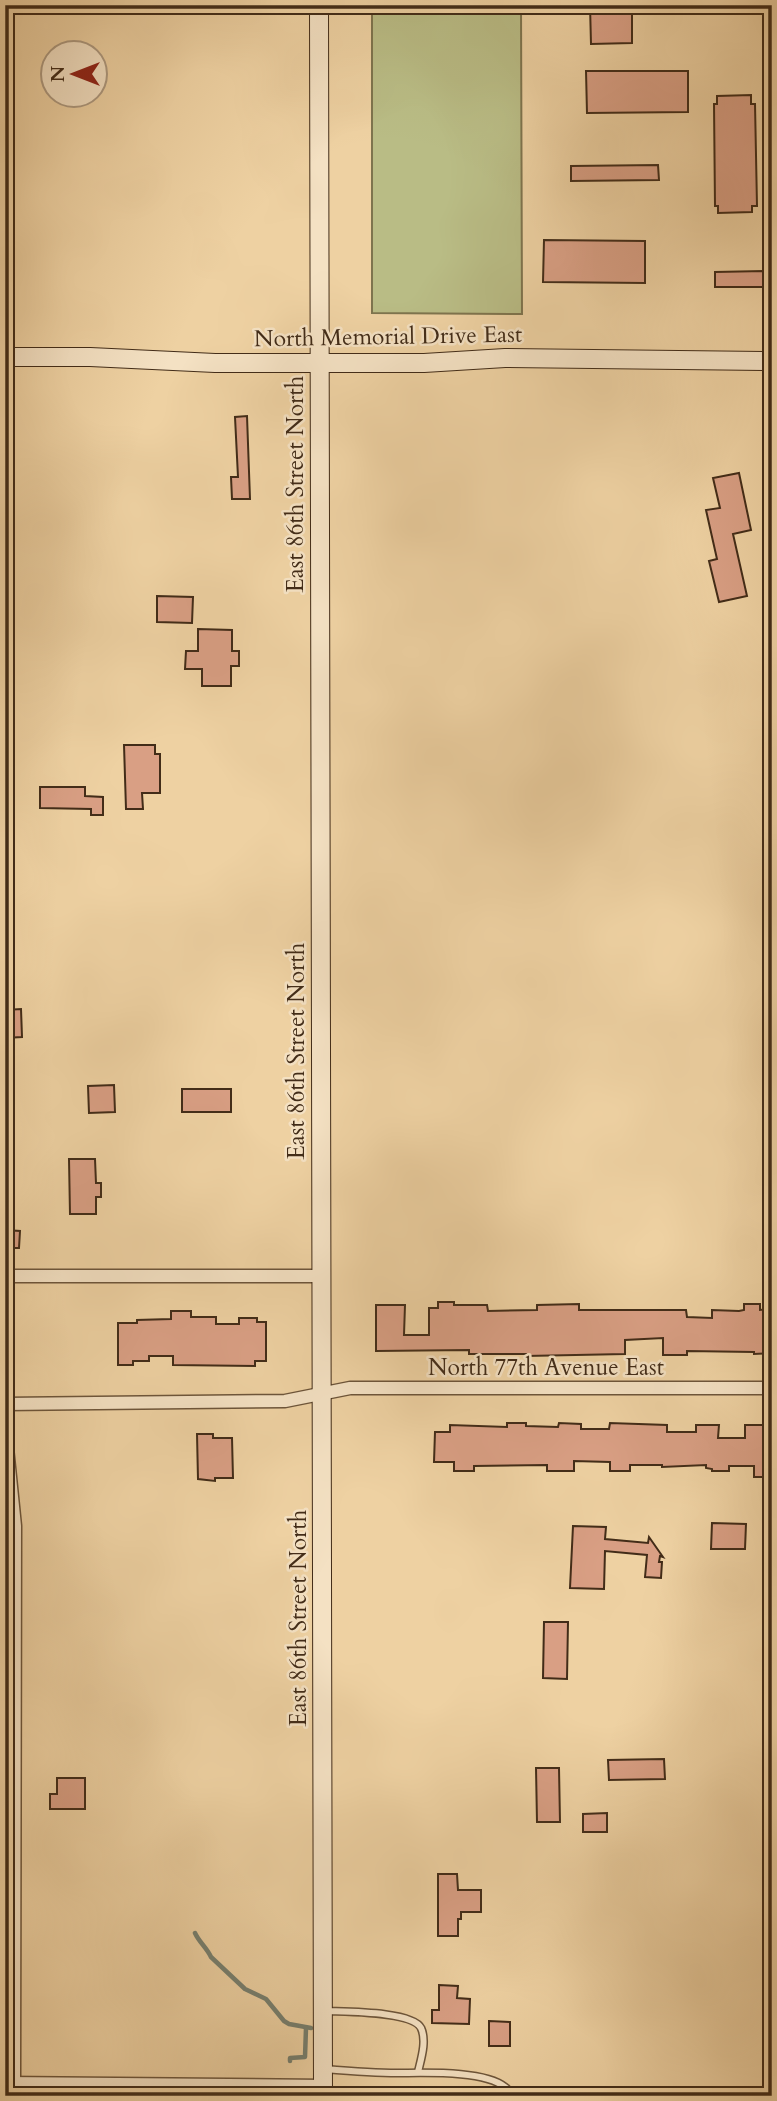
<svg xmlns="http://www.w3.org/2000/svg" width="777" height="2101" font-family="Cardo,serif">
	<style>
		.grass { fill: #b9bc85; stroke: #7e744e; stroke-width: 2 }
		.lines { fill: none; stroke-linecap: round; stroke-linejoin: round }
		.stream { stroke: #767f6f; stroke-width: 4.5 }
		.building { fill: #d99f84; stroke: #422c18; stroke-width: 2 }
		.lane-casing { stroke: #6d553a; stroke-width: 9 }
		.street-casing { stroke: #6d553a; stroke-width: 15 }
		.secondary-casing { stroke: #422c18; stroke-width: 20 }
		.lane { stroke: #f4e1c3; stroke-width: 6 }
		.street { stroke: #f4e1c3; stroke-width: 12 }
		.secondary { stroke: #f4e1c3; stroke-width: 18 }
		.labels { text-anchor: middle; stroke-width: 5; stroke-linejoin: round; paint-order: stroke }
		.street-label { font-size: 23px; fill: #422c18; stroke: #f4e1c3 }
	</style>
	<rect width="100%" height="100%" fill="#eed1a2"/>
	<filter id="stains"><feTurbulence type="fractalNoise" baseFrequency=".00286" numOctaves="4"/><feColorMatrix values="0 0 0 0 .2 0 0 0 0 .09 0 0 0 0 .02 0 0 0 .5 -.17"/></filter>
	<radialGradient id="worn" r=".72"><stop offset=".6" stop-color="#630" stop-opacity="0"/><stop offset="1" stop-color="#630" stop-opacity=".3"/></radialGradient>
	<path class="grass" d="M 372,5 L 521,5 L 522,314 L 372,313 Z"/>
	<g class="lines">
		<g class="stream">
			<path d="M 195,1933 C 199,1942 207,1948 211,1957 L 245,1989 L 266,1999 L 284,2021 L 289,2024 L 311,2028"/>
			<path d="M 290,2061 L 290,2058 L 305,2057 L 306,2028"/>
		</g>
	</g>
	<g class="building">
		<path d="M 590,5 L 632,5 L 632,43 L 591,44 Z"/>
		<path d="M 586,71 L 688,71 L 688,112 L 587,113 Z"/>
		<path d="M 751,95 L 751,104 L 755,104 L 757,206 L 752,206 L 752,212 L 718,213 L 718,206 L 715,206 L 714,104 L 717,104 L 717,96 Z"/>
		<path d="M 658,165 L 659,180 L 571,181 L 571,166 Z"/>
		<path d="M 544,240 L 645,241 L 645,283 L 543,282 Z"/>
		<path d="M 764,271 L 764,287 L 715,287 L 715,272 Z"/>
		<path d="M 247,416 L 250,499 L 232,499 L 231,477 L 238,477 L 235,417 Z"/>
		<path d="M 739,473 L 751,530 L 733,534 L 747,596 L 719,602 L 709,561 L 717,559 L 706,510 L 720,508 L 713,478 Z"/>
		<path d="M 157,596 L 193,597 L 192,623 L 157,622 Z"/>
		<path d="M 198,629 L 232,630 L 232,651 L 239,651 L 239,666 L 231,666 L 231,686 L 202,686 L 202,669 L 185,669 L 186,651 L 198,651 Z"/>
		<path d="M 124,745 L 155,745 L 155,754 L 160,754 L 160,793 L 142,793 L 143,809 L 126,809 Z"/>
		<path d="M 40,787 L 85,787 L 85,796 L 103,797 L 103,815 L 91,815 L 91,809 L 40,808 Z"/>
		<path d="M 21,1009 L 22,1037 L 5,1038 L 5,1010 Z"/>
		<path d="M 114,1085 L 115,1112 L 89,1113 L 88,1086 Z"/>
		<rect x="182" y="1089" width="49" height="23"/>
		<path d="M 69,1159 L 95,1159 L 96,1183 L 101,1183 L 101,1197 L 96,1197 L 96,1214 L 70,1214 Z"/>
		<path d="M 5,1230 L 20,1231 L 19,1248 L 5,1248 Z"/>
		<path d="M 438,1302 L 454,1302 L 454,1305 L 487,1305 L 488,1311 L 537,1310 L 537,1305 L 579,1304 L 579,1310 L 686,1310 L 687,1317 L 712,1318 L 712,1310 L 739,1311 L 744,1310 L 744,1304 L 760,1304 L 760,1310 L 769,1309 L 772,1353 L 754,1354 L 754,1352 L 687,1351 L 687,1355 L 663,1355 L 663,1338 L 625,1340 L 625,1354 L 526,1356 L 526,1354 L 469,1354 L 469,1350 L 376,1351 L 376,1305 L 405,1305 L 404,1335 L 429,1335 L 429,1308 L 438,1308 Z"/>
		<path d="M 171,1311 L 191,1311 L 191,1317 L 216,1317 L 216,1324 L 239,1324 L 239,1318 L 257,1318 L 257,1322 L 266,1322 L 266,1361 L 255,1361 L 255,1366 L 173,1365 L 173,1356 L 149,1356 L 149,1361 L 133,1361 L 133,1365 L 118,1365 L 118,1323 L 137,1323 L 137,1320 L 171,1319 Z"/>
		<path d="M 507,1423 L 526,1423 L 526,1426 L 558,1427 L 559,1423 L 581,1424 L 581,1429 L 609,1429 L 610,1423 L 667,1425 L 667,1432 L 696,1432 L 696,1425 L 719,1425 L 718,1438 L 745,1438 L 745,1425 L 766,1425 L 766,1427 L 772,1428 L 772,1477 L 754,1477 L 754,1466 L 729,1466 L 729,1471 L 712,1471 L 712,1469 L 706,1468 L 706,1465 L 662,1467 L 662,1465 L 630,1465 L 630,1471 L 610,1471 L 610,1462 L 574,1461 L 574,1471 L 547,1471 L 547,1465 L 474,1466 L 474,1471 L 454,1471 L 454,1462 L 434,1462 L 435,1432 L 450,1432 L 450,1425 L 507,1427 Z"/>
		<path d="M 197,1434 L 213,1434 L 213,1438 L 232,1438 L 233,1478 L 215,1478 L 215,1481 L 198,1479 Z"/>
		<path d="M 712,1523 L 746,1524 L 745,1549 L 711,1549 Z"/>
		<path d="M 573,1526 L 606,1527 L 605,1539 L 648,1543 L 649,1537 L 663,1557 L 660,1556 L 659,1562 L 662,1562 L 661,1578 L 645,1577 L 647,1555 L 605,1551 L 604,1589 L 570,1588 Z"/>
		<path d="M 544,1622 L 568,1622 L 567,1679 L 543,1678 Z"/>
		<path d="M 664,1759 L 665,1779 L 609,1780 L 608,1760 Z"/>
		<path d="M 536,1768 L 559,1768 L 560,1822 L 537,1822 Z"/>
		<path d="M 57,1778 L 85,1778 L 85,1809 L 50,1809 L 50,1794 L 57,1794 Z"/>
		<path d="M 607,1813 L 607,1832 L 583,1832 L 583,1814 Z"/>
		<path d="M 438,1874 L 457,1874 L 458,1890 L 481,1890 L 481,1912 L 461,1912 L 461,1919 L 458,1919 L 458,1936 L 438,1936 Z"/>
		<path d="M 439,1985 L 458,1986 L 457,1998 L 470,1999 L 469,2024 L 432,2023 L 432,2010 L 439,2010 Z"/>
		<path d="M 489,2021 L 510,2022 L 510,2046 L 489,2046 Z"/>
	</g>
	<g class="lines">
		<defs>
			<g id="lane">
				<path d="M 325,2011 C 344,2012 412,2011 421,2028 C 427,2041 421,2059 418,2072"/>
				<path d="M 325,2069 C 349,2071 373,2073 397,2073 C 424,2073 484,2070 505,2087 C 508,2089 510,2093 512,2096"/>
			</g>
			<g id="street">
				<path d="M 5,1276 L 321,1276"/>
				<path d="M 5,1404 L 285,1401 L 350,1388 L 772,1388"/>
				<path d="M 5,1428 L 15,1526 L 14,2083"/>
				<path d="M 5,2083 L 324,2086"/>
			</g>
			<g id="secondary">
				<path d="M 319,5 L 323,2096"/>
				<path d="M 5,357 L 90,357 L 215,363 L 424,363 L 505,358 L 772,361"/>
			</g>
		</defs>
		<use href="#lane" class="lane-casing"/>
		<use href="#street" class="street-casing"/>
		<use href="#secondary" class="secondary-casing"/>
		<use href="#lane" class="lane"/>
		<use href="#street" class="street"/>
		<use href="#secondary" class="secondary"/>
	</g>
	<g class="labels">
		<g class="street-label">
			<text transform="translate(388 336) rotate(-1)" y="8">North Memorial Drive East</text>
			<text transform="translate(295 484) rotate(-90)" y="8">East 86th Street North</text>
			<text transform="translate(296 1051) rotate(-90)" y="8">East 86th Street North</text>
			<text x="546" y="1375">North 77th Avenue East</text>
			<text transform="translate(298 1618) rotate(-90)" y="8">East 86th Street North</text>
		</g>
	</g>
	<rect width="777" height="2101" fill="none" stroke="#eed1a2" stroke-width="28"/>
	<rect x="7" y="7" width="763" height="2087" fill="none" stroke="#422c18" stroke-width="3.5"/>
	<rect x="14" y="14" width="749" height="2073" fill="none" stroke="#422c18" stroke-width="2"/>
	<g transform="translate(74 74) rotate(270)"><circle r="33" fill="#f4e1c3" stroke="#ad997f" stroke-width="2"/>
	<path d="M0-5L12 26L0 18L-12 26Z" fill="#8f2418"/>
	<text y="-10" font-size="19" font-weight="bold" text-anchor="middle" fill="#422c18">N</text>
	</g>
	<rect width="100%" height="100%" filter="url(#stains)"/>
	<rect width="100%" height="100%" fill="url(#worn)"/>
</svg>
